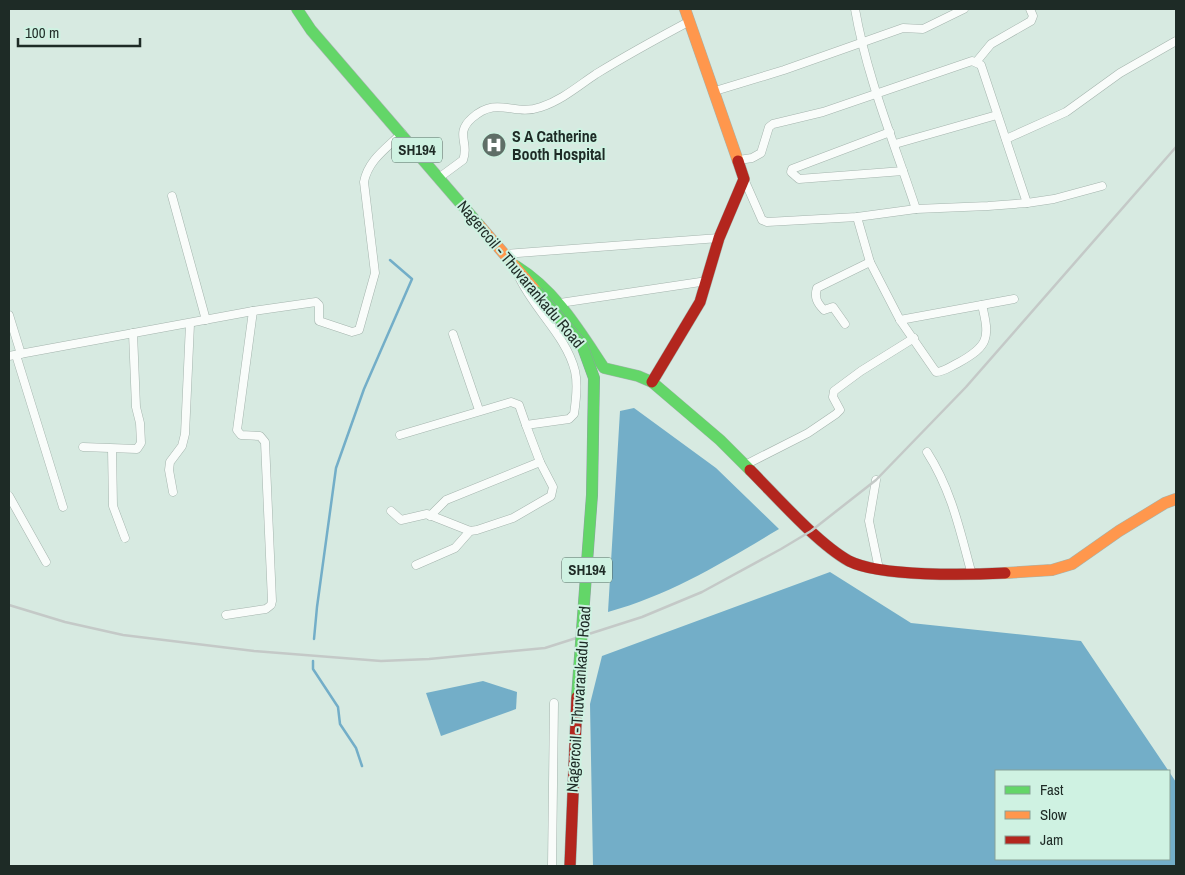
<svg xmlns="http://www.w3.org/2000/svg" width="1185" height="875" font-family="'Archivo Narrow',sans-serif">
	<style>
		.water { fill: #73aec8; fill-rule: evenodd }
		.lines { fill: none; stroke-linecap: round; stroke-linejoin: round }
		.stream { stroke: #73aec8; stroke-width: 2.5 }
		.street-casing { stroke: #a4b4ad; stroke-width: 9 }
		.fast-casing { stroke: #a4b4ad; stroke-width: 12 }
		.slow-casing { stroke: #a4b4ad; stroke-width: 12 }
		.jam-casing { stroke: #a4b4ad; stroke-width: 12 }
		.street { stroke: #f9fcfa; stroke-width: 8 }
		.fast { stroke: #63d668; stroke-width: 11 }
		.slow { stroke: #ff974d; stroke-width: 11 }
		.jam { stroke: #b3261e; stroke-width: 11 }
		.rail { stroke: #c4c9c7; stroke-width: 2.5 }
		.fast-bridge-casing { stroke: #8ba29f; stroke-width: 12; stroke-linecap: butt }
		.jam-bridge-casing { stroke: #8ba29f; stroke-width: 12; stroke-linecap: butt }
		.fast-bridge { stroke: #63d668; stroke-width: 11 }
		.jam-bridge { stroke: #b3261e; stroke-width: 11 }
		.labels { text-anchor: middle; stroke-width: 4; stroke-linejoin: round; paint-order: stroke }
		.shield { fill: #cff2e2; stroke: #53675e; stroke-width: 1 }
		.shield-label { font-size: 15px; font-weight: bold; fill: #1e2b26 }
		.poi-label { font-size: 16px; font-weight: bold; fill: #1e2b26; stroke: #cff2e2; text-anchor: start }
		.street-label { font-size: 16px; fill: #1e2b26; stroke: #cff2e2 }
	</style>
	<rect width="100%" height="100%" fill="#d7eae1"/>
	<g class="water">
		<path d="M 634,408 L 716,468 L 779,529 C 722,563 672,594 608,612 L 620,411 Z"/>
		<path d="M 830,572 L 911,623 L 1081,641 L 1176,782 L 1176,866 L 593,866 L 590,704 L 602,656 ZM 996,771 L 1169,771 L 1169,859 L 996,859 Z"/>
		<path d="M 483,681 L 517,692 L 516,709 L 441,736 L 426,693 Z"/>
	</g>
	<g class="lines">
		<g class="stream">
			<path d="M 314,639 L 317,607 L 336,468 L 364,389 L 412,279 L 390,260"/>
			<path d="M 313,661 L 313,669 L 338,707 L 340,724 L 356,748 L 362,766"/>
		</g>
		<defs>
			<g id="street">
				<path d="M 855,9 C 867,78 894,142 916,209"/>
				<path d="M 977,61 L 991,44 L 1031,21 L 1033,16 L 1030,9"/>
				<path d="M 715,91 L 784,70 L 903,28 L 923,29 L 964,9"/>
				<path d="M 890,132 L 792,169 L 791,172 L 799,179 L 903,171"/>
				<path d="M 1006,139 L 1066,112 L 1120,73 L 1176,41"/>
				<path d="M 895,144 L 997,115"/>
				<path d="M 739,160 L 752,158 L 761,153 L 769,127 L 773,124 L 823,112 L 972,61 L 981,65 L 1027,203"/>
				<path d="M 440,177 L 463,160 C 470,143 454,134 472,118 C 498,95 513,117 541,107 C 562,100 578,86 596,74 C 627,55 658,38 690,21"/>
				<path d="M 744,179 L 762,220 L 767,222 L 857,217 L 916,209 L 988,206 L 1027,203 L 1054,199 L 1102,186"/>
				<path d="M 172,196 L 206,320"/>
				<path d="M 857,217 L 870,262 L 900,320 L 936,372 C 944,372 951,366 958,363 C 989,346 990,338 982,305"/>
				<path d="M 504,254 L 719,238"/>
				<path d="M 560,303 L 707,281"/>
				<path d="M 9,315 L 21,354"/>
				<path d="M 900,320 L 1014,299"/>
				<path d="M 845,324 L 833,307 L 824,310 C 817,303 814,297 817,288 L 870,262"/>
				<path d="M 453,334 L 479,410"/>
				<path d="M 16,355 L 63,507"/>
				<path d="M 9,356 L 253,311 L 316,302 L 319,305 L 319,321 L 352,332 L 359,330 L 375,273 L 364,182 C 368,160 387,148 402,133"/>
				<path d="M 400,435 L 511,402 L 519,405 L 526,425"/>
				<path d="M 83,447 L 137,449 L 141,443 L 140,423 L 136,407 L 133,333"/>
				<path d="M 112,449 L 113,506 L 125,538"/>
				<path d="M 927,452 C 952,491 960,531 972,575"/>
				<path d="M 745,465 L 808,433 L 836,414 L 840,410 L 833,397 L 834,391 L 861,371 L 914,338"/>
				<path d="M 876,480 L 869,521 L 879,569"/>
				<path d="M 173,492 L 169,470 L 170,462 L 182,446 L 185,434 L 190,324"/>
				<path d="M 9,496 L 46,562"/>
				<path d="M 391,511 L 401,520 L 427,514 L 470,531 L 477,530 L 513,518 L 551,496 L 553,487 L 540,462"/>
				<path d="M 430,516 L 446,500 L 540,462 L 526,425 L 569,419 L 574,414 C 576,401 578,384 575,371 C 566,335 533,309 518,275"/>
				<path d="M 416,565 L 455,548 L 470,531"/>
				<path d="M 226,615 L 266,609 L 271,605 L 272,601 L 265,442 L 260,436 L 241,435 L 237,430 L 253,311"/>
				<path d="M 552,866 L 554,703"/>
			</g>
			<g id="fast">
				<path d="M 297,9 L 311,30 L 480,226"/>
				<path d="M 516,266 C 556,291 578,329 604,368 L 638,376 L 652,382 L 720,440 L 750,470"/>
			</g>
			<g id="slow">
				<path d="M 685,9 L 738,161"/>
				<path d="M 480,226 L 537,292"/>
				<path d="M 1005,573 L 1052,570 L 1072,564 L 1119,531 L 1165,503 L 1176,499"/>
			</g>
			<g id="jam">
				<path d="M 652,382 L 700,302 L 719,238 L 744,179 L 738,161"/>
				<path d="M 750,470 C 777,497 817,543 849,561 C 881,577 968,575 1005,573"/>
			</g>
		</defs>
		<use href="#street" class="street-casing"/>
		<use href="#fast" class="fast-casing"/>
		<use href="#slow" class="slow-casing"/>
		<use href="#jam" class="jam-casing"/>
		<use href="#street" class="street"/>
		<use href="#fast" class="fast"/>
		<use href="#slow" class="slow"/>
		<use href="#jam" class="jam"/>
		<path class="rail" d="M 9,605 L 65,622 L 123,635 L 254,651 L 381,661 L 429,659 L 545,648 L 642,617 L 702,592 L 781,549 L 811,531 L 876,480 L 966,387 L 1176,147"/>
		<defs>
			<path id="fast-bridge" d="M 537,292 L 582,345 L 594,378 L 592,495 L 577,697"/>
			<path id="jam-bridge" d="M 570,866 L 577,697"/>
		</defs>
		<use href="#fast-bridge" class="fast-bridge-casing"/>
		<use href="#jam-bridge" class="jam-bridge-casing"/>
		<use href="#fast-bridge" class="fast-bridge"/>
		<use href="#jam-bridge" class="jam-bridge"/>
	</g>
	<defs>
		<symbol id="hospital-disc" viewBox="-11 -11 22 22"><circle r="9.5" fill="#5f6e67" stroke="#cff2e2"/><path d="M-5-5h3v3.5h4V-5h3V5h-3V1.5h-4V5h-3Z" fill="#fff"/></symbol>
	</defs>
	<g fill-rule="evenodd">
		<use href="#hospital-disc" x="480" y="131" width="28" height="28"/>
	</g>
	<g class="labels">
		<g class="shield">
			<rect x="392" y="137.5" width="50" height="25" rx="4"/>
			<rect x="562" y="557.5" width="50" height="25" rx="4"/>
		</g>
		<g class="shield-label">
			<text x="417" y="155">SH194</text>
			<text x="587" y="575">SH194</text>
		</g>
		<g class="poi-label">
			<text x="512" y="142">S A Catherine<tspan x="512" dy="18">Booth Hospital</tspan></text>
		</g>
		<g class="street-label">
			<text transform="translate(521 274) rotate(50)" y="6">Nagercoil - Thuvarankadu Road</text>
			<text transform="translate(578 699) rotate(-86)" y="6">Nagercoil - Thuvarankadu Road</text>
		</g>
	</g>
	<rect width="1185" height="875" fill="none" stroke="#1e2b26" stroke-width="20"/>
	<rect x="995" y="770" width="175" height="90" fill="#cff2e2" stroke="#88a297"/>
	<rect x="1005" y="786" width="25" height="8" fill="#63d668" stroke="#88a297"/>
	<text x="1040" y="795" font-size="15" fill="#1e2b26">Fast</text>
	<rect x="1005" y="811" width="25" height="8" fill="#ff974d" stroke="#88a297"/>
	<text x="1040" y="820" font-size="15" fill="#1e2b26">Slow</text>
	<rect x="1005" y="836" width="25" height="8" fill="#b3261e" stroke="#88a297"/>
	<text x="1040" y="845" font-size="15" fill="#1e2b26">Jam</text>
	<path d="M18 38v8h122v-8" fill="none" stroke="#1e2b26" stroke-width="2.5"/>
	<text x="25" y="38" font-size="15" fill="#1e2b26" stroke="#cff2e2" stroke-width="4" paint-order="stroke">100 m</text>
</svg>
